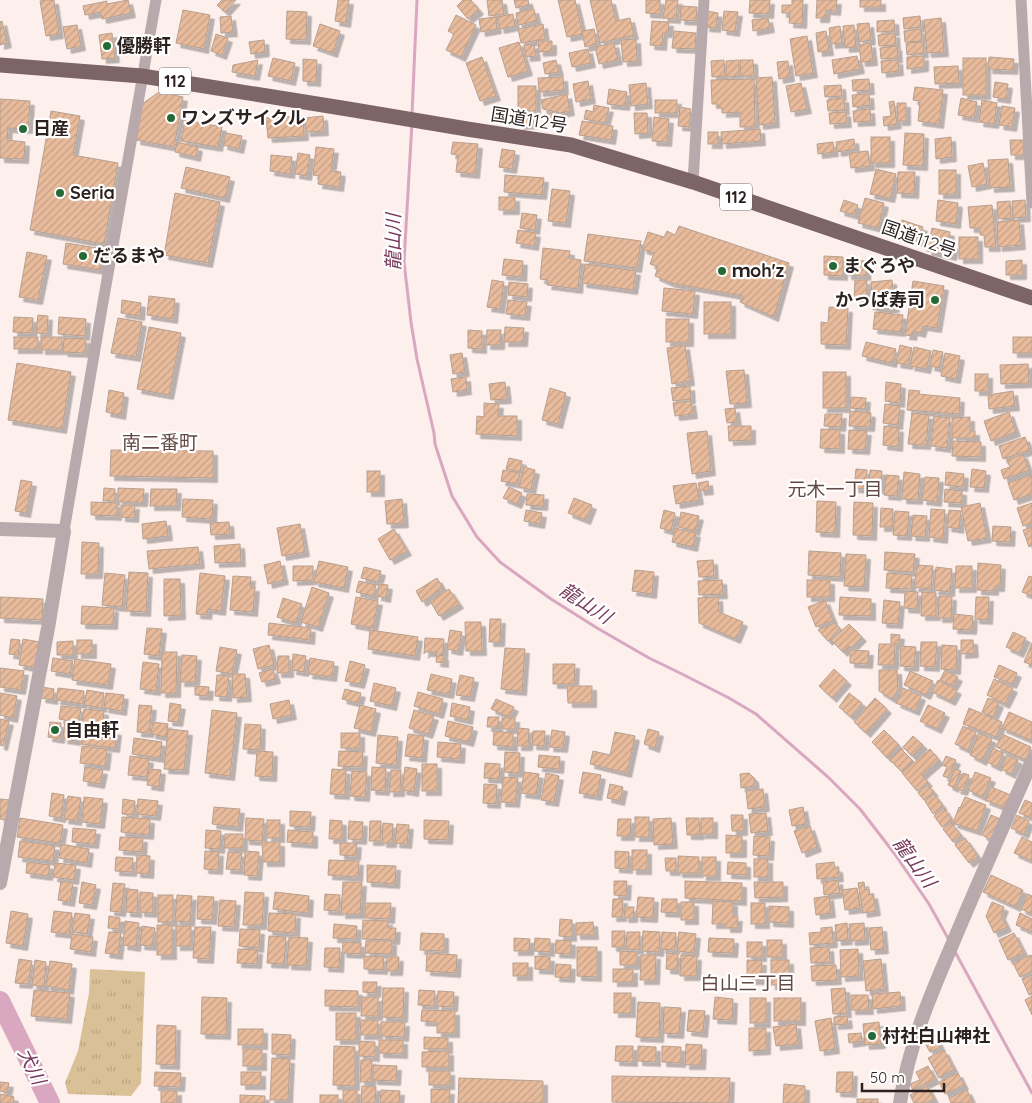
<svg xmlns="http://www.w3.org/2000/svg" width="1032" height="1103" font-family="Quicksand,'Noto Sans JP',sans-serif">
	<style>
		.grass { fill: url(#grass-tufts) }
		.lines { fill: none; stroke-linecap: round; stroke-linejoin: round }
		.stream { stroke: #d9a7c0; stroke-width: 3 }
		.river { stroke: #d9a7c0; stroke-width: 20 }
		.building { fill: url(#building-hatch); stroke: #b7a090; filter: url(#shadow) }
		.minor { stroke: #b8aaac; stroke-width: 11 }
		.tertiary { stroke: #b8aaac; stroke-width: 14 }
		.trunk { stroke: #7d6466; stroke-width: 15 }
		.poi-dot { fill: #256a36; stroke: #fff; stroke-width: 2 }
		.labels { text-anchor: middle; stroke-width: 4.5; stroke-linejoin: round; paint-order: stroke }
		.shield { fill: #fff; stroke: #6b6462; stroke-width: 1 }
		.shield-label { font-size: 16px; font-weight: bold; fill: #2c211f }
		.poi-label { font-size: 18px; font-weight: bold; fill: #2c211f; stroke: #fff; text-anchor: start }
		.street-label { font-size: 18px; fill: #2c211f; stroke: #fff }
		.water-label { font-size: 19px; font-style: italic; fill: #783a5c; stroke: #fff }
		.neighbourhood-label { font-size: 19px; fill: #624943; stroke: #fff }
	</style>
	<defs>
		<pattern id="grass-tufts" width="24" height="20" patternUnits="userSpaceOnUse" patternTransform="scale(1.25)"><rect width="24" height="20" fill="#d9c097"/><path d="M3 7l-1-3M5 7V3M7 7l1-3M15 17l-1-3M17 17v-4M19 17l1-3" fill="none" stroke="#baa582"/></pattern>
		<pattern id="building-hatch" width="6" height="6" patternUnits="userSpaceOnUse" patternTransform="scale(1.25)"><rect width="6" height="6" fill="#e8bb9c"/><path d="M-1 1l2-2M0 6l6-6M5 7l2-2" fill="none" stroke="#c7a086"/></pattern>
		<filter id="shadow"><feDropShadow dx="4.5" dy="4.5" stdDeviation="0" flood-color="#0004"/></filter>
	</defs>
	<rect width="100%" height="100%" fill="#fcefec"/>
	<path class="grass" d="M 90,969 L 145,972 L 141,1083 L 131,1096 L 68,1094 L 65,1083 L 78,1051 L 89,993 Z"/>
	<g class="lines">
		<g class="stream">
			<path d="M 412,114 L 417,0"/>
			<path d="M 412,123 L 404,262 L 411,322 L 417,359 L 434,433 L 435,444 L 452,496 L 477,537 L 500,562 L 551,599 L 597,628 L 649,658 L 680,673 L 729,698 L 756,714 L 828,777 L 860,809 L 894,853 L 929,904 L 949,940"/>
			<path d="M 954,950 L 1032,1093"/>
		</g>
		<path class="river" d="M 0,1001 L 50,1103"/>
	</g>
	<g class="building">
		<path d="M 45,0 L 54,0 L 59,34 L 46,36 L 40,1 Z"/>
		<path d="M 128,0 L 131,13 L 102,19 L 101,12 L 85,15 L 83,6 L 107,1 L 107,4 Z"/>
		<path d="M 222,0 L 236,0 L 225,12 L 217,5 Z"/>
		<path d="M 338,0 L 349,0 L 346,23 L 335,21 Z"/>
		<path d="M 463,0 L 471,0 L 479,10 L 468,19 L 457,6 Z"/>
		<path d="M 487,0 L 502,0 L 504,14 L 489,16 Z"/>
		<path d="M 514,0 L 528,0 L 529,5 L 516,8 Z"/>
		<path d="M 558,0 L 575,0 L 583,34 L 567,37 Z"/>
		<path d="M 590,0 L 611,0 L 616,21 L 630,18 L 634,35 L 600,43 Z"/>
		<path d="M 646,0 L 660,0 L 660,14 L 646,13 Z"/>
		<path d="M 666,0 L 678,0 L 676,19 L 663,18 Z"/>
		<path d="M 750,0 L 770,0 L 769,14 L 749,13 Z"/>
		<path d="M 792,0 L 803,0 L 802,24 L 789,23 L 790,13 L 782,13 L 782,5 L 792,5 Z"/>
		<path d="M 817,0 L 837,0 L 836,11 L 826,10 L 825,18 L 816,18 Z"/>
		<rect x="860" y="0" width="21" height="7"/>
		<path d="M 681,6 L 697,7 L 696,21 L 680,20 Z"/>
		<path d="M 534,9 L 537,21 L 518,25 L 516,13 Z"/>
		<path d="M 183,10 L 210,15 L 204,49 L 176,43 Z"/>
		<path d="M 287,11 L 307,12 L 306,40 L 286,39 Z"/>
		<path d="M 707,11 L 718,13 L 716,28 L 705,27 Z"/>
		<path d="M 724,11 L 738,12 L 735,32 L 722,30 Z"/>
		<path d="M 513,14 L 515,26 L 500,29 L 497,17 Z"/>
		<path d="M 456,15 L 476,25 L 461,57 L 446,50 L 454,34 L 448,31 Z"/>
		<path d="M 231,16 L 233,32 L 221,33 L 220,17 Z"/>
		<path d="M 920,16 L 921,27 L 904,29 L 903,18 Z"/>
		<path d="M 496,17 L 497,29 L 481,32 L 479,19 Z"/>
		<path d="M 768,18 L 770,28 L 753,31 L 752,20 Z"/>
		<path d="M 941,18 L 944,52 L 927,53 L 924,20 Z"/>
		<path d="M 894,20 L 895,31 L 877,32 L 877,21 Z"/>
		<path d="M 2,21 L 7,43 L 0,45 L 0,22 Z"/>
		<path d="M 652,21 L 669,22 L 668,33 L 663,33 L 662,46 L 650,45 Z"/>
		<path d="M 869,23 L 871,40 L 859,42 L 857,24 Z"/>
		<path d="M 320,24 L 340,31 L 333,53 L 313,46 Z"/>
		<path d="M 543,24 L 545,39 L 521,43 L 518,29 Z"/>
		<path d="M 77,25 L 81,46 L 67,49 L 63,27 Z"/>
		<path d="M 854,25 L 856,47 L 845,48 L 843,26 Z"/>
		<path d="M 840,26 L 842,43 L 831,44 L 829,28 Z"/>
		<path d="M 594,29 L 597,44 L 585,47 L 582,31 Z"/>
		<path d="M 921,29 L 922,41 L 905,42 L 904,31 Z"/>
		<path d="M 674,31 L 696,33 L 695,49 L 672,48 Z"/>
		<path d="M 826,31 L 829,51 L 818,52 L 816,33 Z"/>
		<path d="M 112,33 L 115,58 L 102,59 L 99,35 Z"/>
		<path d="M 895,33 L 896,45 L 879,46 L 878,35 Z"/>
		<path d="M 216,34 L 228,38 L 222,55 L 211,51 Z"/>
		<path d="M 807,36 L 813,73 L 796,76 L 790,39 Z"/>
		<path d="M 636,39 L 637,61 L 623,62 L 621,40 Z"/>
		<path d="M 264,40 L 265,52 L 251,54 L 249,42 Z"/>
		<path d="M 538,41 L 552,41 L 552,51 L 539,52 Z"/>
		<path d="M 519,42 L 528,71 L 508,77 L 499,48 Z"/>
		<path d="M 923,42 L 924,53 L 907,55 L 906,43 Z"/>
		<path d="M 614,43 L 618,60 L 599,64 L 595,47 Z"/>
		<path d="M 871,43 L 873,61 L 861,62 L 859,45 Z"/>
		<path d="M 534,44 L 536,56 L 526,57 L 524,45 Z"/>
		<path d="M 897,46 L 898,58 L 881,59 L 880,48 Z"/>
		<path d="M 588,49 L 591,63 L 572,67 L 569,53 Z"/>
		<path d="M 857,56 L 860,69 L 834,74 L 832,60 Z"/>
		<path d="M 924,56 L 924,67 L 907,69 L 907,57 Z"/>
		<path d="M 482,57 L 496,96 L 480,101 L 466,63 Z"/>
		<path d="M 989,57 L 1014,59 L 1013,70 L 988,69 Z"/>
		<path d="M 273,58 L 295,63 L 291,81 L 268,76 Z"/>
		<rect x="963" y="58" width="23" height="37"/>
		<path d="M 303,59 L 317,60 L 316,82 L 303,81 Z"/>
		<path d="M 258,60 L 255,76 L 232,72 L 233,65 Z"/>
		<path d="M 556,60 L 559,72 L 545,74 L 543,63 Z"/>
		<path d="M 724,60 L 725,76 L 712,77 L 711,61 Z"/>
		<path d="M 739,60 L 739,76 L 726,77 L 726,61 Z"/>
		<path d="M 740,60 L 753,60 L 754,76 L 741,76 Z"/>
		<path d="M 898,60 L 899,71 L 882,73 L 881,61 Z"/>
		<path d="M 788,61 L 790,77 L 779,79 L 777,62 Z"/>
		<path d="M 958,66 L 959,83 L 935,84 L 934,67 Z"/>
		<path d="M 563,77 L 564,90 L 539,92 L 538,78 Z"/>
		<path d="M 772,77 L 775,123 L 759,125 L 756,78 Z"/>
		<path d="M 754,79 L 755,127 L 740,127 L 740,112 L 722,113 L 722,107 L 718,108 L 718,104 L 712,104 L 711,80 Z"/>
		<path d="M 869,79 L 870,90 L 853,91 L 852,80 Z"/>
		<path d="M 588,81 L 591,99 L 576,102 L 573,84 Z"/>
		<path d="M 995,82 L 1008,84 L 1006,99 L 993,97 Z"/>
		<path d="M 646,83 L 648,104 L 631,106 L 629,85 Z"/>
		<path d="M 801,83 L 807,109 L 791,112 L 786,86 Z"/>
		<path d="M 841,85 L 842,96 L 825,97 L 824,86 Z"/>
		<rect x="518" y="86" width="18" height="25"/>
		<path d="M 915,87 L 943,90 L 939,124 L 918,121 L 920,101 L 913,100 Z"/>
		<path d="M 609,89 L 627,92 L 625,106 L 607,104 Z"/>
		<path d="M 159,92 L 183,97 L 174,147 L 136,140 L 142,104 Z"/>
		<path d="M 567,94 L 570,111 L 560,113 L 543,109 L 541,100 Z"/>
		<path d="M 869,94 L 870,105 L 853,107 L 852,95 Z"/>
		<path d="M 844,98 L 845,110 L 828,111 L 827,100 Z"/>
		<path d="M 961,98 L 977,102 L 974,118 L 958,115 Z"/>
		<path d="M 0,99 L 30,101 L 28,129 L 8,128 L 7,140 L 25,142 L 24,159 L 0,158 Z"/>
		<rect x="655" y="100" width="22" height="13"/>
		<path d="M 982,100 L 997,103 L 994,124 L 979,122 Z"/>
		<path d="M 894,101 L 897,124 L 884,126 L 883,117 L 891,116 L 889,102 Z"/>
		<path d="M 897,103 L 906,103 L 906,121 L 898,121 Z"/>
		<path d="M 594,105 L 609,108 L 605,123 L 584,119 L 586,110 L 593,112 Z"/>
		<path d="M 1002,106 L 1015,108 L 1012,127 L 999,125 Z"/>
		<path d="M 680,107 L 691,109 L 689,127 L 678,126 Z"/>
		<path d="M 870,109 L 871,121 L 854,122 L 853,111 Z"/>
		<path d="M 51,111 L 80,116 L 73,155 L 118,163 L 104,244 L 30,230 Z"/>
		<path d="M 846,112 L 847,123 L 830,124 L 829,113 Z"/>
		<path d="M 533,113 L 534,124 L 519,125 L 519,114 Z"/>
		<path d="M 548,113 L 560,116 L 559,124 L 546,122 Z"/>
		<path d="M 634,113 L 647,113 L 648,133 L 635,134 Z"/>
		<path d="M 303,116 L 304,136 L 268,138 L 266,118 Z"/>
		<path d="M 323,116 L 324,131 L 306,132 L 305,118 Z"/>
		<path d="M 654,117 L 669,119 L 667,142 L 652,141 Z"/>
		<path d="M 185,120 L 222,127 L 218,147 L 181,141 Z"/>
		<path d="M 582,121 L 613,126 L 611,140 L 579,135 Z"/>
		<path d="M 760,129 L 761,141 L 722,144 L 721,132 Z"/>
		<rect x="708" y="132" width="10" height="12"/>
		<path d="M 226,133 L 242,136 L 239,149 L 223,145 Z"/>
		<path d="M 905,133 L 924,134 L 923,166 L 903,165 Z"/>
		<rect x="871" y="137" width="19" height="26"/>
		<path d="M 951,137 L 952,157 L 936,159 L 935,139 Z"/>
		<path d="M 854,139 L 855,149 L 837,152 L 836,142 Z"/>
		<path d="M 1010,140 L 1023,140 L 1024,155 L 1011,155 Z"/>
		<path d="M 177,142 L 198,147 L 196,157 L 175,152 Z"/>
		<path d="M 453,142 L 478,144 L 475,174 L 456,172 L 458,155 L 451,154 Z"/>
		<path d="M 833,142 L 834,152 L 818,154 L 817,144 Z"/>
		<path d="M 316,147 L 334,149 L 331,171 L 341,172 L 339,187 L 318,184 L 319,176 L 313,175 Z"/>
		<path d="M 502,149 L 515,151 L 512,169 L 499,167 Z"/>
		<path d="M 868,151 L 870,166 L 851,168 L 849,153 Z"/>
		<path d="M 298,153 L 310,155 L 307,176 L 295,174 Z"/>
		<path d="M 271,155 L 292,157 L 290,174 L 270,171 Z"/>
		<path d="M 1008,159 L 1010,187 L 990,188 L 988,160 Z"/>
		<path d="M 983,163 L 987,184 L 972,187 L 968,166 Z"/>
		<path d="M 186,167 L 230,177 L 225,198 L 181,188 Z"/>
		<path d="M 876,169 L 896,174 L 890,198 L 870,194 Z"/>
		<rect x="939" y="170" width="17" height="24"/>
		<path d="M 898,172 L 915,172 L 914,194 L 897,193 Z"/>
		<path d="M 505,175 L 544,178 L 542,195 L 504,192 Z"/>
		<path d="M 552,189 L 570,191 L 566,223 L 548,221 Z"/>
		<path d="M 175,193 L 220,202 L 208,263 L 164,255 Z"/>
		<rect x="499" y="197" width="16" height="13"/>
		<path d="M 865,198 L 884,203 L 878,228 L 858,223 Z"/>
		<path d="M 844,200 L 858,205 L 854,215 L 840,211 Z"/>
		<path d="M 938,200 L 958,203 L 956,224 L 936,221 Z"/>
		<path d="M 1025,200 L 1026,217 L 1013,218 L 1012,201 Z"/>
		<path d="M 1010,201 L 1011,218 L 998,219 L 997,202 Z"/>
		<path d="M 992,205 L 996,247 L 985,247 L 984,235 L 980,235 L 980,228 L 970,228 L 968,207 Z"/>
		<path d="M 522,213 L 537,215 L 535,230 L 520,228 Z"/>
		<path d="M 902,220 L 923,227 L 919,242 L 897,235 Z"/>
		<path d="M 1019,220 L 1021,245 L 998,247 L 997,222 Z"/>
		<path d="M 679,226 L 789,263 L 774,317 L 740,302 L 743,296 L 671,283 L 655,276 L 658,267 L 650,264 L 654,253 L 642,249 L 648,232 L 664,237 L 667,231 L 675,235 Z"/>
		<path d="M 932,228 L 950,232 L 948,244 L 954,245 L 952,256 L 927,251 Z"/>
		<path d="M 518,230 L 536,233 L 534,246 L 516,243 Z"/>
		<path d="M 588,234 L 641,241 L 637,268 L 584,261 Z"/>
		<rect x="959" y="237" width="19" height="22"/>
		<path d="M 66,243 L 103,249 L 100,270 L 63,264 Z"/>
		<path d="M 543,248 L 570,251 L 569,258 L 581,260 L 578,289 L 547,285 L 548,280 L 540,279 Z"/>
		<path d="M 27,252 L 47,256 L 38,300 L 19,297 Z"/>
		<path d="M 824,256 L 843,257 L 843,276 L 824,275 Z"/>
		<path d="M 504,259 L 523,261 L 522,277 L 502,275 Z"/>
		<path d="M 847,260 L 867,261 L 866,276 L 847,275 Z"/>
		<path d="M 1022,260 L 1022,275 L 1006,275 L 1006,261 Z"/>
		<path d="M 585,264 L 636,271 L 633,290 L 582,283 Z"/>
		<path d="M 492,280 L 504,282 L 500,309 L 487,307 Z"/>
		<path d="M 855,280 L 867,280 L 866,299 L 854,299 Z"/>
		<path d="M 892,280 L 895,308 L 873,310 L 871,282 Z"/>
		<path d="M 913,281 L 944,286 L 937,328 L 923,326 L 921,333 L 913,331 L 912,336 L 905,335 Z"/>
		<path d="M 509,282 L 528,284 L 527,297 L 508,295 Z"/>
		<path d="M 664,288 L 695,291 L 693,314 L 662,311 Z"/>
		<path d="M 149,296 L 175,299 L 173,319 L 147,315 Z"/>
		<path d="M 122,300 L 141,303 L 140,316 L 121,313 Z"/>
		<path d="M 508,300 L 527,302 L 525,316 L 506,314 Z"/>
		<rect x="704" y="302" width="27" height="32"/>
		<path d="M 829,307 L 848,308 L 846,345 L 821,344 L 821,322 L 828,323 Z"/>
		<path d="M 875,312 L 903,315 L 901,332 L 873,329 Z"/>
		<path d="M 38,315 L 48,316 L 47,334 L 36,333 Z"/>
		<path d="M 14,317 L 33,318 L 32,333 L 13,332 Z"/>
		<path d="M 59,317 L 86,319 L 85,336 L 58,334 Z"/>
		<path d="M 118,318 L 142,322 L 136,357 L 111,353 Z"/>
		<rect x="666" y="319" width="23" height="23"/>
		<path d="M 149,327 L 181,333 L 169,395 L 137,389 Z"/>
		<path d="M 505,327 L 524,328 L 523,342 L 504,342 Z"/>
		<path d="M 468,330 L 482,331 L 482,349 L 468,348 Z"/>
		<path d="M 487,330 L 501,330 L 500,345 L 486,345 Z"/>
		<rect x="14" y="337" width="24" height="12"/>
		<rect x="41" y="337" width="21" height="13"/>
		<rect x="1013" y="337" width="19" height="16"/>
		<path d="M 64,338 L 86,339 L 85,353 L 63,352 Z"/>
		<path d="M 866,342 L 896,349 L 892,363 L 862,356 Z"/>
		<path d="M 685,345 L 690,381 L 672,384 L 667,348 Z"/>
		<path d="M 900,345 L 912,348 L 908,365 L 896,363 Z"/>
		<path d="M 914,347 L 931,351 L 926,369 L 910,366 Z"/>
		<path d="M 933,350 L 943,352 L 939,368 L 930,366 Z"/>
		<path d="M 462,353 L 465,372 L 453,374 L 450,355 Z"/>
		<path d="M 945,353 L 960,356 L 956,379 L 941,376 Z"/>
		<path d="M 17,363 L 71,372 L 62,429 L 8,420 Z"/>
		<path d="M 1028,364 L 1029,383 L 1001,384 L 1000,365 Z"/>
		<path d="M 744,370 L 747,403 L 730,404 L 726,371 Z"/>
		<rect x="823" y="372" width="23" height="36"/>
		<rect x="975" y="374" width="13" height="17"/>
		<path d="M 466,377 L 467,390 L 453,392 L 451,379 Z"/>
		<path d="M 505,382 L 507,399 L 491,400 L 489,384 Z"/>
		<path d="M 886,382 L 901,384 L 900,403 L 885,401 Z"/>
		<path d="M 690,386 L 691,399 L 673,401 L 671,388 Z"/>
		<path d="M 550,388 L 566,393 L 558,424 L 542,420 Z"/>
		<path d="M 109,390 L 124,393 L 121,415 L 106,412 Z"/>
		<path d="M 909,390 L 920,391 L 919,394 L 960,398 L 959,414 L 907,410 Z"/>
		<path d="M 1013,391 L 1015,406 L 989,409 L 988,395 Z"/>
		<path d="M 851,397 L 866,398 L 865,409 L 850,408 Z"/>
		<path d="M 691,401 L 693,414 L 675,416 L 673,403 Z"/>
		<path d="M 484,403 L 499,404 L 498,416 L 517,416 L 517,436 L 476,434 L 477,416 L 484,417 Z"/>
		<path d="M 885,404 L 900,406 L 898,425 L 883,423 Z"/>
		<path d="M 735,408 L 737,422 L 727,423 L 725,409 Z"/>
		<path d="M 850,411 L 871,413 L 870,427 L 849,426 Z"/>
		<path d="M 1009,412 L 1016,432 L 991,441 L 984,421 Z"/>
		<path d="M 912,413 L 929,415 L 926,445 L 908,444 Z"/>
		<path d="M 825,414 L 842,414 L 841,427 L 824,426 Z"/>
		<path d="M 934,416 L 950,418 L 947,448 L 931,446 Z"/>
		<path d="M 970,417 L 970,431 L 975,431 L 975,438 L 952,438 L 952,418 Z"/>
		<path d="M 728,426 L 751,426 L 751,440 L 729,441 Z"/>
		<path d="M 884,426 L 899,428 L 898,447 L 883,445 Z"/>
		<path d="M 821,429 L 840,430 L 840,449 L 820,448 Z"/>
		<path d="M 849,430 L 867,431 L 865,450 L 848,449 Z"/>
		<path d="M 707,431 L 711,471 L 692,474 L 687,433 Z"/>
		<path d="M 1025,437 L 1030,450 L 1003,459 L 999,446 Z"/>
		<path d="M 953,441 L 981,442 L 981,457 L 952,456 Z"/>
		<path d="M 111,450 L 213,451 L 213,478 L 110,476 Z"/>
		<path d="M 1023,454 L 1029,470 L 1004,479 L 1001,470 L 1010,467 L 1007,460 Z"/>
		<path d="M 509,458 L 522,461 L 520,472 L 506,469 Z"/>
		<path d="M 524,467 L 535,470 L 531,490 L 519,487 Z"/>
		<path d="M 856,469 L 867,470 L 866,489 L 854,488 Z"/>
		<path d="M 972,469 L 986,471 L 984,488 L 970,487 Z"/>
		<path d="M 503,470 L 520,473 L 518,484 L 501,481 Z"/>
		<path d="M 870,470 L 882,471 L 881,489 L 869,489 Z"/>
		<rect x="367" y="471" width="13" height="21"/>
		<path d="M 904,472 L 920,474 L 918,500 L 902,499 Z"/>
		<path d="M 946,472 L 964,474 L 963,487 L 945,485 Z"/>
		<path d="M 886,475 L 899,476 L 897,496 L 884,495 Z"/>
		<path d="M 1032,475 L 1032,494 L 1014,500 L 1008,483 Z"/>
		<path d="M 925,477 L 939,478 L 937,502 L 922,500 Z"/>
		<path d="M 21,480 L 32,482 L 26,513 L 15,511 Z"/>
		<path d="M 708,481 L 709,490 L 700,491 L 698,483 Z"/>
		<path d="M 696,483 L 699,500 L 676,504 L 673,486 Z"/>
		<path d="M 509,487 L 522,493 L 517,504 L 503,498 Z"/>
		<path d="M 104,488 L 115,489 L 115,501 L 103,501 Z"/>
		<path d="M 118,488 L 144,489 L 143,502 L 118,502 Z"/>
		<path d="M 151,489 L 177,489 L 176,506 L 150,506 Z"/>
		<path d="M 945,489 L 962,491 L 962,503 L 944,502 Z"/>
		<path d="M 527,494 L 544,495 L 543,506 L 526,505 Z"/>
		<path d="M 574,498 L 592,505 L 586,520 L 568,513 Z"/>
		<path d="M 183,499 L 213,500 L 212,519 L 182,517 Z"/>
		<path d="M 402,499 L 404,523 L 387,524 L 385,501 Z"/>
		<path d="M 817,501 L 836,502 L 835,533 L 816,532 Z"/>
		<path d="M 91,502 L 117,503 L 117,516 L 91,515 Z"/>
		<path d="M 854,502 L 873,503 L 872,536 L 853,535 Z"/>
		<path d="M 980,503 L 987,538 L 968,541 L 961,507 Z"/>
		<path d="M 1032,503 L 1032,523 L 1023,526 L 1017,508 Z"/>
		<path d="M 121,505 L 135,505 L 134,518 L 121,517 Z"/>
		<path d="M 881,508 L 893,509 L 892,527 L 880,527 Z"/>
		<path d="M 931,509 L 945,510 L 943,539 L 929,537 Z"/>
		<path d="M 526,510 L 542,513 L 540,524 L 524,521 Z"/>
		<path d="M 664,510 L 675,513 L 671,531 L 660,528 Z"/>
		<path d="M 949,510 L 961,511 L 959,529 L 947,527 Z"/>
		<path d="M 895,511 L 909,512 L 907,536 L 893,535 Z"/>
		<path d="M 681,512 L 699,516 L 695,531 L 678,527 Z"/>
		<path d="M 913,515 L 927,516 L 925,537 L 911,536 Z"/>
		<path d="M 166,521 L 168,536 L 143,539 L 142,524 Z"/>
		<path d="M 229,522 L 230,534 L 211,535 L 210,523 Z"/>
		<path d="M 300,524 L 305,552 L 282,556 L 277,528 Z"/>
		<path d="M 993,526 L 1011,527 L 1010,542 L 992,541 Z"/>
		<path d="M 1032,527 L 1032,545 L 1029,547 L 1023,530 Z"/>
		<path d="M 675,528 L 696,533 L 693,547 L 672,542 Z"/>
		<path d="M 394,529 L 407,551 L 390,560 L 378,539 Z"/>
		<path d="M 82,542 L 99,543 L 98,574 L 81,574 Z"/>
		<path d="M 240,544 L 241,562 L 215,563 L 214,546 Z"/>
		<path d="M 198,547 L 200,564 L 149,569 L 147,551 Z"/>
		<path d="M 809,551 L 841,553 L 840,577 L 808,575 Z"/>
		<path d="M 885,552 L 915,554 L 913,572 L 884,570 Z"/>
		<path d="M 846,554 L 866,555 L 864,587 L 844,586 Z"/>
		<path d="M 713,560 L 714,576 L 699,577 L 697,561 Z"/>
		<path d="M 280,561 L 284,580 L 268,584 L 264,565 Z"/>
		<path d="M 319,561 L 348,567 L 344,588 L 314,582 Z"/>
		<path d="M 978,563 L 1001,565 L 1000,587 L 994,587 L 994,591 L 977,590 Z"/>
		<path d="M 917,565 L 933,566 L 931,589 L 914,587 Z"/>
		<path d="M 293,566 L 313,566 L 313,580 L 293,581 Z"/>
		<path d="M 956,566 L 972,566 L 972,588 L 955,588 Z"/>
		<path d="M 364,567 L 381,571 L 378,582 L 361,578 Z"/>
		<path d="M 936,567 L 952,569 L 950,592 L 934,590 Z"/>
		<path d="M 635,570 L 654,572 L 652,594 L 632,591 Z"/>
		<path d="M 129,572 L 148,573 L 146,612 L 126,611 Z"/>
		<path d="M 105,573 L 125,575 L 122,607 L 102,605 Z"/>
		<path d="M 200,573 L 225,576 L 221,611 L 208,609 L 207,615 L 196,614 Z"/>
		<path d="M 887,573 L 912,575 L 911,589 L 886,588 Z"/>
		<path d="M 233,576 L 251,577 L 250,587 L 255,587 L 253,612 L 230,610 Z"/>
		<path d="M 1029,576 L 1032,577 L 1032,596 L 1022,592 Z"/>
		<path d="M 437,578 L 443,588 L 422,602 L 416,591 Z"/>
		<path d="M 164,579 L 180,579 L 181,615 L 164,616 Z"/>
		<path d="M 722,580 L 723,594 L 699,595 L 698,581 Z"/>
		<rect x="807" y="580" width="23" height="17"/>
		<path d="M 359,581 L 376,585 L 373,596 L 356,592 Z"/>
		<path d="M 379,584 L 388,585 L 386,598 L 377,596 Z"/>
		<path d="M 312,587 L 329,593 L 318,627 L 301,622 Z"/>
		<path d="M 449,589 L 459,604 L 439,616 L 430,601 Z"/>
		<path d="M 905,591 L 918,592 L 917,609 L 904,608 Z"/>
		<path d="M 922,592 L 936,593 L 936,616 L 921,616 Z"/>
		<path d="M 939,596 L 952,596 L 951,618 L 938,618 Z"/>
		<path d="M 0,597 L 43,599 L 42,620 L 0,618 Z"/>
		<path d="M 356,597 L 378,601 L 373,628 L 351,624 Z"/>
		<path d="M 718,597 L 719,612 L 743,622 L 736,639 L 699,623 L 698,598 Z"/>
		<path d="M 840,597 L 871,599 L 871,616 L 839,615 Z"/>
		<path d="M 976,597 L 989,597 L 988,620 L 975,619 Z"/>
		<path d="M 283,598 L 302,604 L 296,623 L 277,617 Z"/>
		<path d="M 825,600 L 833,620 L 816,627 L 808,607 Z"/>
		<path d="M 884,600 L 900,602 L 898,624 L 882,623 Z"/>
		<path d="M 82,606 L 114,608 L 113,625 L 81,624 Z"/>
		<path d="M 954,614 L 973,616 L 972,630 L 953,629 Z"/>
		<path d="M 490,619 L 501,619 L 500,642 L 489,642 Z"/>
		<path d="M 465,622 L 481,622 L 482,651 L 466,651 Z"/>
		<path d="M 269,623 L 311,628 L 310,640 L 268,635 Z"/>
		<path d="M 835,623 L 840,628 L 828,641 L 818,630 Z"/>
		<path d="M 849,624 L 862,637 L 851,648 L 849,646 L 843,652 L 831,640 Z"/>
		<path d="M 147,628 L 162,629 L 159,656 L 144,654 Z"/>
		<path d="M 370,630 L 418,637 L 415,656 L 368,649 Z"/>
		<path d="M 450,630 L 462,632 L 458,651 L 447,649 Z"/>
		<path d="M 1013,632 L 1026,638 L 1019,653 L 1006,647 Z"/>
		<path d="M 891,634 L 900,635 L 899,644 L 895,644 L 894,665 L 878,665 L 879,644 L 891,644 Z"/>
		<path d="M 425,638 L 444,639 L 443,655 L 439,655 L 444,656 L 444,663 L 436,662 L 437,652 L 425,652 L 424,654 Z"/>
		<path d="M 11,639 L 20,640 L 18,655 L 9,654 Z"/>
		<path d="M 23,639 L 40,642 L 36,668 L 19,665 Z"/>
		<rect x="77" y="640" width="15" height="14"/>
		<path d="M 961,640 L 973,640 L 974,653 L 961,654 Z"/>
		<path d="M 73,641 L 73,655 L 57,655 L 57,642 Z"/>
		<path d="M 921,642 L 937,642 L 935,667 L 920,666 Z"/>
		<path d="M 1032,643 L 1032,665 L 1024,662 Z"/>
		<path d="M 269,645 L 274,665 L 258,669 L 253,649 Z"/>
		<path d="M 942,645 L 957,646 L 956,670 L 941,669 Z"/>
		<path d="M 901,646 L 916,647 L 914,667 L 900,666 Z"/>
		<path d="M 220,647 L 237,650 L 232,674 L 216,671 Z"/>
		<path d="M 505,648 L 525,649 L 522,691 L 501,689 Z"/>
		<path d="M 850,650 L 869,651 L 868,664 L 850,663 Z"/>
		<path d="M 162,652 L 177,652 L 176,693 L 161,693 Z"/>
		<path d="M 293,654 L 306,656 L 304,672 L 292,670 Z"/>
		<path d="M 182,655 L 197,656 L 195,682 L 180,682 Z"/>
		<path d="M 278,656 L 289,656 L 289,673 L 277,673 Z"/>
		<path d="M 53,658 L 73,661 L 70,674 L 51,671 Z"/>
		<path d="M 310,658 L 334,662 L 332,677 L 308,674 Z"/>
		<path d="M 75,659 L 111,664 L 108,685 L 72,680 Z"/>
		<path d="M 350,661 L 365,665 L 360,684 L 345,681 Z"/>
		<path d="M 143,662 L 159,664 L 156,691 L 140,689 Z"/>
		<path d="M 553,664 L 575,664 L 574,684 L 553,684 Z"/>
		<path d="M 999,665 L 1017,673 L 1012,684 L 994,677 Z"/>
		<path d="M 0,668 L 24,671 L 21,690 L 0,687 Z"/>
		<path d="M 273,669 L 276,679 L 262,682 L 259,673 Z"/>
		<path d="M 834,669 L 847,681 L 832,698 L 819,686 Z"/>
		<path d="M 879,670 L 897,670 L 898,690 L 892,699 L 879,691 Z"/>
		<path d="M 945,670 L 958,677 L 953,686 L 940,680 Z"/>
		<path d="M 910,671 L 933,681 L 926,695 L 904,685 Z"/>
		<path d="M 232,674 L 245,674 L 247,697 L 233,698 Z"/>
		<path d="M 431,674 L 452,679 L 449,694 L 427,690 Z"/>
		<path d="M 217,675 L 229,676 L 227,697 L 215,696 Z"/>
		<path d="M 460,675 L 474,678 L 470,697 L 456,695 Z"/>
		<path d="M 994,679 L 1013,688 L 1005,704 L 987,695 Z"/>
		<path d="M 938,680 L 957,690 L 951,701 L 932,692 Z"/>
		<path d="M 374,683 L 396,688 L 392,706 L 370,701 Z"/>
		<path d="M 195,686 L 209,687 L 208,696 L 195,695 Z"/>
		<path d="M 567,686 L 592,686 L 592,703 L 568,703 Z"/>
		<path d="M 42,687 L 54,689 L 53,700 L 41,698 Z"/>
		<path d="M 58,688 L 84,691 L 83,704 L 56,700 Z"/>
		<path d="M 903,688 L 921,696 L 915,711 L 896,703 Z"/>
		<path d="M 345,689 L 361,693 L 358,703 L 342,699 Z"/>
		<path d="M 87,690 L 104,693 L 102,708 L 84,705 Z"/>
		<path d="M 418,692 L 443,699 L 439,714 L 414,706 Z"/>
		<path d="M 0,693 L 17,696 L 13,718 L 0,715 Z"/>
		<path d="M 106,693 L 124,695 L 122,711 L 104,708 Z"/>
		<path d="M 849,693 L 862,703 L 851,717 L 839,707 Z"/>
		<path d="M 875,698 L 887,709 L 866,733 L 854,722 Z"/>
		<path d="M 988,698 L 999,703 L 993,717 L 982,712 Z"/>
		<path d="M 496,699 L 514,707 L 509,717 L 491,709 Z"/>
		<path d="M 289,700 L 292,715 L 273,719 L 270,704 Z"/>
		<path d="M 170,703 L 181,705 L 178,722 L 168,721 Z"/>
		<path d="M 452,703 L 470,707 L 468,720 L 450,716 Z"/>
		<path d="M 139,705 L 152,706 L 149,733 L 137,732 Z"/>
		<path d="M 360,705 L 376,709 L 371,732 L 354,728 Z"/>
		<path d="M 928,705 L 945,713 L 937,729 L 920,721 Z"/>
		<path d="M 61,706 L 81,708 L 76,741 L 63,739 L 65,720 L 59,719 Z"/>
		<path d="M 969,708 L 1002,722 L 996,737 L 963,724 Z"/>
		<path d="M 84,709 L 104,711 L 103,726 L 82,723 Z"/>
		<path d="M 212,710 L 237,713 L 230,776 L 205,773 Z"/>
		<path d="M 414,710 L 434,716 L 428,734 L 409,728 Z"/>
		<path d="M 1009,712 L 1032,722 L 1032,736 L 1030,740 L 1002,728 Z"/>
		<path d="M 488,717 L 499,717 L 498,727 L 487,727 Z"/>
		<rect x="502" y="718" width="13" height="11"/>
		<path d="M 0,719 L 9,721 L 3,746 L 0,745 Z"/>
		<path d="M 448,721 L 473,727 L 469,742 L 445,736 Z"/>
		<path d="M 50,722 L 61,723 L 60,739 L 48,737 Z"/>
		<path d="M 153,722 L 168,724 L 166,737 L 151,734 Z"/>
		<path d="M 245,724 L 261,725 L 260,750 L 243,749 Z"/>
		<path d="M 963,726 L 976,732 L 968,750 L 955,744 Z"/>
		<path d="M 82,727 L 117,731 L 115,748 L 81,744 Z"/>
		<path d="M 518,728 L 529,729 L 528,746 L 517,746 Z"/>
		<path d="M 168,729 L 188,731 L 184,770 L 164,769 Z"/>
		<path d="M 648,729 L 659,732 L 655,748 L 644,744 Z"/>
		<path d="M 552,730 L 565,732 L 563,748 L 549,747 Z"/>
		<path d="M 884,730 L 899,745 L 887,758 L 872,742 Z"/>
		<path d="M 494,731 L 513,733 L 513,747 L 493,745 Z"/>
		<path d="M 533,731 L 545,731 L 544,746 L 532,745 Z"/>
		<path d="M 615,732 L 635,736 L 627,773 L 590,764 L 593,751 L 610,755 Z"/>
		<rect x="341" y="733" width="19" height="15"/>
		<path d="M 979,733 L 992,739 L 982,761 L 970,755 Z"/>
		<path d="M 408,734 L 424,736 L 422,758 L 405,756 Z"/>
		<path d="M 1002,734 L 1031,747 L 1026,760 L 996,747 Z"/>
		<path d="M 378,735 L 398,737 L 396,765 L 376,763 Z"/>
		<path d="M 913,736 L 923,745 L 912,756 L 903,747 Z"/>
		<path d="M 134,738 L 162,742 L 160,758 L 132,754 Z"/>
		<path d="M 438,742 L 461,744 L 460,759 L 437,757 Z"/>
		<path d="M 82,746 L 107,749 L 105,766 L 80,763 Z"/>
		<path d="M 993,748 L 1003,753 L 997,767 L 987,762 Z"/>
		<path d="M 901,749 L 913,761 L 902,772 L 890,760 Z"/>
		<path d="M 930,749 L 939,760 L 922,775 L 928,782 L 917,791 L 902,773 Z"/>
		<path d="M 257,751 L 273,752 L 272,777 L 255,776 Z"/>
		<path d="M 339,751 L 363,752 L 362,767 L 338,766 Z"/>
		<path d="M 505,752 L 520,753 L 519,773 L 504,772 Z"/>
		<path d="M 539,755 L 560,757 L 559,769 L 538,767 Z"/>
		<path d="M 1007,755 L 1018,760 L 1011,774 L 1001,769 Z"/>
		<path d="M 130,756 L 149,759 L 147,777 L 128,775 Z"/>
		<path d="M 946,756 L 956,760 L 948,778 L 943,776 L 947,767 L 942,765 Z"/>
		<path d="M 485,763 L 500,764 L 499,779 L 484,778 Z"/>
		<rect x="422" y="764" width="15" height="27"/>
		<path d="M 85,767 L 103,770 L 100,784 L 83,781 Z"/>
		<path d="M 372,767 L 386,768 L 385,791 L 371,790 Z"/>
		<path d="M 405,767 L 417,769 L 414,792 L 402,790 Z"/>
		<path d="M 149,769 L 161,770 L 159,787 L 147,785 Z"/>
		<path d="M 332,769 L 346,770 L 345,795 L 330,794 Z"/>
		<path d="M 955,769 L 961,771 L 954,788 L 948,785 Z"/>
		<path d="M 391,770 L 401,770 L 400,792 L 389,792 Z"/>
		<path d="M 352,771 L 367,772 L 365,797 L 350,796 Z"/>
		<path d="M 524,772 L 539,774 L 536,795 L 521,793 Z"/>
		<path d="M 583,772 L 601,775 L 597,796 L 579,793 Z"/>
		<path d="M 975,772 L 991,778 L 983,797 L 968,790 Z"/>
		<path d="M 546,773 L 559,776 L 554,802 L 541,800 Z"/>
		<path d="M 749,773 L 754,778 L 755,786 L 741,788 L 740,774 Z"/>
		<path d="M 963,773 L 969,775 L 963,791 L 956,789 Z"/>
		<path d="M 503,777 L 518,778 L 515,803 L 501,802 Z"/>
		<path d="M 484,784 L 497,785 L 496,804 L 483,803 Z"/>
		<path d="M 610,784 L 623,787 L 620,801 L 607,798 Z"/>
		<path d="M 928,785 L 934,792 L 924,800 L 918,793 Z"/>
		<path d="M 991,787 L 1011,795 L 1005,808 L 985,800 Z"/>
		<path d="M 763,789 L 765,807 L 748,809 L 746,791 Z"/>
		<path d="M 52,793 L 64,795 L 61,818 L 49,816 Z"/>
		<path d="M 934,794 L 943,806 L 933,814 L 925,801 Z"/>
		<path d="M 68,796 L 81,798 L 77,821 L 64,819 Z"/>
		<path d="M 84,797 L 103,799 L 100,824 L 82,822 Z"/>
		<path d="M 965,797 L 986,805 L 977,831 L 953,823 L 959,807 L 960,808 Z"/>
		<path d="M 0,799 L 10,800 L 7,820 L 0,819 Z"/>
		<path d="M 123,799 L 135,801 L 134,815 L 122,814 Z"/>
		<path d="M 138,799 L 158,801 L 156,816 L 137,814 Z"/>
		<path d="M 1025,800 L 1032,803 L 1032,818 L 1019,813 Z"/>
		<path d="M 214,807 L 240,809 L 238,827 L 212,824 Z"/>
		<path d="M 803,807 L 806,824 L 792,826 L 789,810 Z"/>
		<path d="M 944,808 L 952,820 L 942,827 L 934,816 Z"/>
		<path d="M 290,811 L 311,812 L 310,827 L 290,826 Z"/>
		<path d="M 766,813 L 768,831 L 751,833 L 749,814 Z"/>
		<path d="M 731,815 L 743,815 L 743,831 L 732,831 Z"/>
		<path d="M 991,815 L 1000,819 L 991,840 L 982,835 Z"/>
		<path d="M 1017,815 L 1029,821 L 1024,834 L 1011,828 Z"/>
		<path d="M 122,817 L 150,819 L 149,835 L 121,832 Z"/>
		<rect x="635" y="817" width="14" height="20"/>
		<path d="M 20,818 L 63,825 L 60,843 L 17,837 Z"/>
		<path d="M 246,818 L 264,819 L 262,841 L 245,840 Z"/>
		<path d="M 671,818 L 673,844 L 654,845 L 653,819 Z"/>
		<path d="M 686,818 L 699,818 L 700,835 L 687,835 Z"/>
		<rect x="701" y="818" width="12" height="16"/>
		<path d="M 618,819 L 631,819 L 630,836 L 617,836 Z"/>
		<rect x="267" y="820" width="13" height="18"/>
		<path d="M 330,820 L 342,821 L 342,839 L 329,839 Z"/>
		<path d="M 424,820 L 449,821 L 448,840 L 424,839 Z"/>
		<path d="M 349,821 L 363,822 L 362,840 L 348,839 Z"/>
		<path d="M 370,821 L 381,821 L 380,841 L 369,841 Z"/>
		<path d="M 383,823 L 393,824 L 392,843 L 382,843 Z"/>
		<path d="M 951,823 L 961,835 L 953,842 L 943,829 Z"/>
		<path d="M 397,824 L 409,825 L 407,844 L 395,843 Z"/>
		<path d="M 810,826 L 817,847 L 802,853 L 794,831 Z"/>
		<path d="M 73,828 L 96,830 L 94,844 L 72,842 Z"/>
		<path d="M 206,830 L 221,831 L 220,849 L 205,848 Z"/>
		<path d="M 288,830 L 313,832 L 313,844 L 287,842 Z"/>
		<path d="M 225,834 L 243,834 L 243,848 L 224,848 Z"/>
		<path d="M 726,835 L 742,836 L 742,853 L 726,853 Z"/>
		<path d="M 754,836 L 770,837 L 769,856 L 753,855 Z"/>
		<path d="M 120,837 L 143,838 L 142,852 L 119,850 Z"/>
		<path d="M 1022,837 L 1032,842 L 1032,861 L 1014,853 Z"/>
		<path d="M 965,838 L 978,856 L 969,863 L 955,845 Z"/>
		<path d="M 20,841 L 55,846 L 53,861 L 18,857 Z"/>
		<path d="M 262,842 L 280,842 L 280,862 L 263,862 Z"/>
		<path d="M 340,843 L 357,843 L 356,856 L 340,855 Z"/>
		<path d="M 61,844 L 89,849 L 87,863 L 59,858 Z"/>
		<rect x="632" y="850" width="15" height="20"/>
		<path d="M 205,851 L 219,852 L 218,870 L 204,869 Z"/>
		<path d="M 245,851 L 259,852 L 257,876 L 244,875 Z"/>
		<path d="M 615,851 L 629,852 L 628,869 L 615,868 Z"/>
		<path d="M 228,852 L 242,853 L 240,870 L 226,869 Z"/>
		<path d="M 137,855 L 150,856 L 149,874 L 136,873 Z"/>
		<path d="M 678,856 L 699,857 L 699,873 L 678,873 Z"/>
		<path d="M 116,857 L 133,858 L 132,872 L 115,871 Z"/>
		<rect x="702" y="857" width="14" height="19"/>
		<path d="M 665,858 L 676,858 L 676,871 L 666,871 Z"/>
		<rect x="754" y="859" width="14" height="18"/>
		<path d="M 329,860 L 359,861 L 358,877 L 328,875 Z"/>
		<path d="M 27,862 L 50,865 L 48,876 L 26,873 Z"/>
		<path d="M 728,862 L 746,863 L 746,875 L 727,874 Z"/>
		<path d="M 834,862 L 835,868 L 838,868 L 839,877 L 817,879 L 816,864 Z"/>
		<path d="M 55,863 L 76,865 L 74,880 L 53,877 Z"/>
		<path d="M 367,865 L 396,866 L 395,884 L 367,882 Z"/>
		<path d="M 991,875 L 1023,890 L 1016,907 L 983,892 Z"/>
		<path d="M 838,880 L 840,893 L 824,895 L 823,882 Z"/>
		<path d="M 61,881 L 73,883 L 70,902 L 58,900 Z"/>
		<path d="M 614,881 L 627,881 L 626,896 L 614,895 Z"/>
		<path d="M 685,881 L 742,883 L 742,901 L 685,898 Z"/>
		<path d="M 82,882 L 96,885 L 92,905 L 79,903 Z"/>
		<path d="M 343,882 L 362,882 L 360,914 L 341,914 Z"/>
		<path d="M 754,882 L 783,882 L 783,897 L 755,898 Z"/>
		<path d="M 864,882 L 865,890 L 869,889 L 870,895 L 873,894 L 876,911 L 863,913 L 858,883 Z"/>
		<path d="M 113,883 L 125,884 L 121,912 L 110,911 Z"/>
		<path d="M 857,888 L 860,908 L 845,910 L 842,890 Z"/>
		<path d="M 127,889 L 138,890 L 137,913 L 126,912 Z"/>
		<path d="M 140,892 L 153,893 L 153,913 L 140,912 Z"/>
		<path d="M 245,892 L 264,893 L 262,925 L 243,925 Z"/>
		<path d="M 275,892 L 309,896 L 308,913 L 273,909 Z"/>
		<path d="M 325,894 L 340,895 L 339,911 L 324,910 Z"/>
		<path d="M 1028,894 L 1032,896 L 1032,914 L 1021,909 Z"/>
		<rect x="158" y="895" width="15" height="27"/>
		<path d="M 177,895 L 192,896 L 190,922 L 175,921 Z"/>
		<path d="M 198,896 L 214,897 L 212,920 L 197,919 Z"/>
		<path d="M 829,896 L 831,913 L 816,915 L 814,898 Z"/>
		<path d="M 638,897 L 654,898 L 653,918 L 636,917 Z"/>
		<path d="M 613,899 L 623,899 L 622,917 L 612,917 Z"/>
		<path d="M 662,899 L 677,899 L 677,913 L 661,912 Z"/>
		<path d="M 220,900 L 236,901 L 234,927 L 218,926 Z"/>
		<path d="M 713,901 L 733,902 L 733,917 L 738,917 L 737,928 L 726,928 L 726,924 L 712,924 Z"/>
		<rect x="681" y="902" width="13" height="18"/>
		<path d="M 992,902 L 1004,907 L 1001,915 L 1007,927 L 994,933 L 986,916 Z"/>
		<path d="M 365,903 L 391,903 L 390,919 L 365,918 Z"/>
		<rect x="751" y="903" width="14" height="21"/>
		<path d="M 769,906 L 789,907 L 789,923 L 769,922 Z"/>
		<path d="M 625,907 L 634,907 L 633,918 L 624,918 Z"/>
		<path d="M 11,911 L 28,914 L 23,946 L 6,943 Z"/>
		<path d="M 54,911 L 72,913 L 69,934 L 51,932 Z"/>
		<path d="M 75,913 L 90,915 L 87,934 L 72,932 Z"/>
		<path d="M 269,913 L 296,914 L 295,933 L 268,931 Z"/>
		<path d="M 1020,913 L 1032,919 L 1032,932 L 1016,925 Z"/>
		<path d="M 109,916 L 120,918 L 119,929 L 108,928 Z"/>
		<path d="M 560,919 L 572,920 L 572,937 L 559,936 Z"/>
		<path d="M 363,920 L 388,921 L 388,928 L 396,928 L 395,940 L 362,939 Z"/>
		<path d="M 125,921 L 139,923 L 136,947 L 123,945 Z"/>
		<path d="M 593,922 L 594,935 L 576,935 L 576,923 Z"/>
		<path d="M 847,923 L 848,940 L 837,941 L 835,925 Z"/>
		<path d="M 864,923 L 865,940 L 851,941 L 849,924 Z"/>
		<path d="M 334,924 L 357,926 L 356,939 L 333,938 Z"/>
		<rect x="157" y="925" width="15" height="30"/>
		<path d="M 142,926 L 155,928 L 152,946 L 140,945 Z"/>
		<rect x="176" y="926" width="15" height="20"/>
		<path d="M 195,927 L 211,927 L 209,959 L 193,958 Z"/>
		<path d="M 832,927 L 833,943 L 810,945 L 809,933 L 821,932 L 821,928 Z"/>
		<path d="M 882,927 L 884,949 L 871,950 L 869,928 Z"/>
		<path d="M 240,929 L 260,930 L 259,948 L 239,946 Z"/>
		<path d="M 612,931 L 625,931 L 624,947 L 612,947 Z"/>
		<path d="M 643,931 L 660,932 L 659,952 L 642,951 Z"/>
		<path d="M 109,932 L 121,933 L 118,955 L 105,953 Z"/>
		<path d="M 627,932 L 640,932 L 639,950 L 626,949 Z"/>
		<path d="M 662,932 L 676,933 L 675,950 L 661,949 Z"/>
		<path d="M 679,932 L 696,934 L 694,953 L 677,951 Z"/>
		<path d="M 421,933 L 444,934 L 444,951 L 420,950 Z"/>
		<path d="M 1014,933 L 1024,953 L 1008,960 L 999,940 Z"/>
		<path d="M 72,934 L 93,937 L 91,952 L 70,949 Z"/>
		<path d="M 269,936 L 286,937 L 284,964 L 267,963 Z"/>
		<path d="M 289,937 L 308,938 L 306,966 L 287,965 Z"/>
		<path d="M 514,938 L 530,939 L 529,951 L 514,951 Z"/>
		<path d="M 535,938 L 550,939 L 550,952 L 534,951 Z"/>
		<path d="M 709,938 L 734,939 L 733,953 L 708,952 Z"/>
		<path d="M 556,940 L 571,941 L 571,954 L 555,953 Z"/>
		<rect x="767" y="940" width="15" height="17"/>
		<path d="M 366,941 L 392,941 L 392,954 L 365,953 Z"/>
		<path d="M 343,942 L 361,943 L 361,954 L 342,953 Z"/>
		<rect x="747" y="942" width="15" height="15"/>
		<path d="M 577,947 L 597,947 L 597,977 L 577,976 Z"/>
		<path d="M 829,947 L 830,962 L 811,963 L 810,948 Z"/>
		<path d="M 325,948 L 340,948 L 339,968 L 324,967 Z"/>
		<path d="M 238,949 L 258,950 L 257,964 L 237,963 Z"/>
		<path d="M 858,949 L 859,976 L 841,977 L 840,950 Z"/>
		<path d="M 620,951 L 637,952 L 637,965 L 620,965 Z"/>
		<path d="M 427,953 L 457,955 L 456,973 L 426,971 Z"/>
		<path d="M 667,953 L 678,954 L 677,970 L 666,969 Z"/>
		<path d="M 641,955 L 656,955 L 655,980 L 640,980 Z"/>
		<path d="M 681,955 L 697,956 L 696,976 L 680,976 Z"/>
		<path d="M 1031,955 L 1032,957 L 1032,971 L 1020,977 L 1013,963 Z"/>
		<path d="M 364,956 L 384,957 L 383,970 L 364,969 Z"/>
		<path d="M 535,956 L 550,957 L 550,970 L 535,969 Z"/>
		<path d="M 387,957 L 399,957 L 398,971 L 386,971 Z"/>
		<path d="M 19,959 L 32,961 L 28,984 L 15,983 Z"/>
		<path d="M 881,959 L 884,989 L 866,991 L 863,961 Z"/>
		<path d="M 35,960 L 46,962 L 44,987 L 32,985 Z"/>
		<path d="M 747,960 L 762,961 L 761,980 L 747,980 Z"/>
		<rect x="771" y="960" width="18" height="25"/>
		<path d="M 50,961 L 72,964 L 69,990 L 46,986 Z"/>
		<rect x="513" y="963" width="15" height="13"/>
		<path d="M 556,964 L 571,965 L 570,978 L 555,977 Z"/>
		<path d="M 836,965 L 837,980 L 812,981 L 811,966 Z"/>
		<rect x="613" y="969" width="20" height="13"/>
		<path d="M 1032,975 L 1032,994 L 1029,995 L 1022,979 Z"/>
		<path d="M 363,982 L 377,982 L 376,993 L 363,992 Z"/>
		<path d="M 383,988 L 404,988 L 403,1018 L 382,1017 Z"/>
		<path d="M 845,988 L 847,1013 L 833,1014 L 831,989 Z"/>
		<path d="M 34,990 L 70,993 L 67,1019 L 31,1016 Z"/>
		<path d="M 325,990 L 358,991 L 358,1007 L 325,1006 Z"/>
		<path d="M 419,990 L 435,991 L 434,1006 L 418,1005 Z"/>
		<path d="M 438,991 L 454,992 L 453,1007 L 437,1006 Z"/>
		<path d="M 900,992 L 901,1006 L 873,1009 L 872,994 Z"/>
		<rect x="614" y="993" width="17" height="20"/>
		<path d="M 851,995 L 868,995 L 869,1010 L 851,1010 Z"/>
		<path d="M 1032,996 L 1032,1015 L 1025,1000 Z"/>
		<path d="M 202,997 L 227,998 L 226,1035 L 201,1034 Z"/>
		<path d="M 362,997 L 378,997 L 378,1016 L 361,1016 Z"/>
		<path d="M 715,997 L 733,999 L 732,1020 L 713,1019 Z"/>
		<rect x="750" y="998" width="16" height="25"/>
		<rect x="774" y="998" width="27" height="23"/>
		<path d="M 638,1002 L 660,1003 L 659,1038 L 636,1037 Z"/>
		<path d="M 664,1007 L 681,1008 L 679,1034 L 663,1033 Z"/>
		<path d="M 422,1010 L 455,1011 L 455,1033 L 437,1033 L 437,1022 L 421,1021 Z"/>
		<path d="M 689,1010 L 705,1011 L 703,1033 L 687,1031 Z"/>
		<rect x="336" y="1013" width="20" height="27"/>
		<path d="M 847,1016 L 848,1024 L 834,1025 L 834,1017 Z"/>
		<path d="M 831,1018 L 835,1049 L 820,1051 L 815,1021 Z"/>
		<path d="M 361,1020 L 378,1020 L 378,1035 L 360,1035 Z"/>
		<path d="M 381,1022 L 405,1022 L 404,1037 L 381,1036 Z"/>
		<path d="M 879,1022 L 881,1044 L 865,1045 L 863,1024 Z"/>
		<path d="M 796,1024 L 798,1044 L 776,1046 L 773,1027 Z"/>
		<path d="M 157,1025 L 176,1026 L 175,1065 L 156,1064 Z"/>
		<path d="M 749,1028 L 766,1028 L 766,1050 L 749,1051 Z"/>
		<rect x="238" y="1029" width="25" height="16"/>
		<path d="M 861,1033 L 862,1041 L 849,1043 L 848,1034 Z"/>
		<path d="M 272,1034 L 291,1035 L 290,1055 L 272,1054 Z"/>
		<path d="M 934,1034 L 941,1047 L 930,1052 L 923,1040 Z"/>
		<path d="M 424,1037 L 448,1038 L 448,1049 L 424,1049 Z"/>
		<path d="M 379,1040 L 403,1040 L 403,1054 L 379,1053 Z"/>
		<path d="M 359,1041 L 375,1042 L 375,1057 L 359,1056 Z"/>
		<path d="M 686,1044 L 702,1045 L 701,1065 L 685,1065 Z"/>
		<path d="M 334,1046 L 355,1047 L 355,1086 L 333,1085 Z"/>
		<path d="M 616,1046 L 633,1046 L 633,1062 L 615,1061 Z"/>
		<path d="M 638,1046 L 656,1047 L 656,1062 L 638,1061 Z"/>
		<path d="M 662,1046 L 681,1047 L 681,1063 L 662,1062 Z"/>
		<rect x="243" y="1049" width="19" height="17"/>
		<path d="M 944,1050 L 954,1069 L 939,1078 L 928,1058 Z"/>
		<path d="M 449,1051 L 449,1067 L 422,1067 L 422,1052 Z"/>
		<path d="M 272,1058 L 290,1059 L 288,1100 L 270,1100 Z"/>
		<path d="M 361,1060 L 372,1060 L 371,1082 L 360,1082 Z"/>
		<path d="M 373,1065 L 397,1066 L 396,1081 L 373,1080 Z"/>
		<path d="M 928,1066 L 935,1079 L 913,1090 L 910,1084 L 920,1080 L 916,1072 Z"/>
		<rect x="429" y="1071" width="21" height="14"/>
		<path d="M 155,1072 L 181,1073 L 180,1087 L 154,1086 Z"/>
		<rect x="241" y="1072" width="20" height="13"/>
		<path d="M 837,1072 L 853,1072 L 852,1093 L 836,1092 Z"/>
		<path d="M 958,1073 L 964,1085 L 945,1094 L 939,1082 Z"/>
		<path d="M 612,1076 L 730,1078 L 729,1103 L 612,1102 Z"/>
		<path d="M 459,1078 L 543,1081 L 543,1103 L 458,1103 Z"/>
		<path d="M 0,1082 L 9,1083 L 7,1093 L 0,1091 Z"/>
		<path d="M 784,1084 L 805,1086 L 805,1103 L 783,1103 Z"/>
		<path d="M 362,1086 L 376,1087 L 375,1103 L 361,1103 Z"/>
		<path d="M 927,1086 L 934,1099 L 926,1103 L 914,1103 L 910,1095 Z"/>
		<path d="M 431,1089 L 450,1090 L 449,1103 L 431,1103 Z"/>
		<rect x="343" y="1090" width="14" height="13"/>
		<path d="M 381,1090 L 400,1091 L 399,1103 L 380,1103 Z"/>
		<path d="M 967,1090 L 973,1103 L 951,1103 L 949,1098 Z"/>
		<rect x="161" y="1091" width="16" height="12"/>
		<path d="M 0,1094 L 14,1097 L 13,1103 L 0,1103 Z"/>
		<path d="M 240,1095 L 265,1096 L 265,1103 L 240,1103 Z"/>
		<rect x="320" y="1095" width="18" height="8"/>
		<rect x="857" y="1099" width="21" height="4"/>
	</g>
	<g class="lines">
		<g class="minor">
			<path d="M 1021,0 L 1032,203"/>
			<path d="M 693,182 L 704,0"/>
			<path d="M 64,531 L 102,308 L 156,0"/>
		</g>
		<g class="tertiary">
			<path d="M 0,529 L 64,531 L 48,628 L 0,883"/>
			<path d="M 900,1103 C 908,1048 930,996 952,945 C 978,883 1005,822 1032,761"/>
		</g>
		<path class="trunk" d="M 0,65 L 142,76 L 348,109 L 467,129 L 571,145 L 693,182 L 1032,298"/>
	</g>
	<g class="poi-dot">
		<circle cx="107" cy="46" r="5"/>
		<circle cx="171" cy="118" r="5"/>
		<circle cx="23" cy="129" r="5"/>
		<circle cx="60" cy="193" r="5"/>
		<circle cx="83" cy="256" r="5"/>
		<circle cx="833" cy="266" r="5"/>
		<circle cx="722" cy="271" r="5"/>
		<circle cx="935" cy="300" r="5"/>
		<circle cx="55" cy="730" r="5"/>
		<circle cx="872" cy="1036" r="5"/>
	</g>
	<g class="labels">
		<g class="shield">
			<rect x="159" y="67.5" width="32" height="27" rx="4"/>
			<rect x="720" y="183.5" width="32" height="27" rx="4"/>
		</g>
		<g class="shield-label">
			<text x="175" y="87">112</text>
			<text x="736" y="203">112</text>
		</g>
		<g class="poi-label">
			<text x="117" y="52">優勝軒</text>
			<text x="181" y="124">ワンズサイクル</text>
			<text x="33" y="135">日産</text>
			<text x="70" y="199">Seria</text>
			<text x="93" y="262">だるまや</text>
			<text x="843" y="272">まぐろや</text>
			<text x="732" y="277">ｍoh'z</text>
			<text x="925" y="306" text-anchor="end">かっぱ寿司</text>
			<text x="65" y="736">自由軒</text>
			<text x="882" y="1042">村社白山神社</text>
		</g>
		<g class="street-label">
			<text transform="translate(529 120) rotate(9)" y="6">国道112号</text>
			<text transform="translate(919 239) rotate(19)" y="6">国道112号</text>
		</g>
		<g class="water-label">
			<text transform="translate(393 242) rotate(-90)" y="7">龍山川</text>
			<text transform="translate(586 603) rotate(33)" y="7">龍山川</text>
			<text transform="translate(915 862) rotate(54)" y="7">龍山川</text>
			<text transform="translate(32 1066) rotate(64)" y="7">犬川</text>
		</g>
		<g class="neighbourhood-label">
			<text x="160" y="449">南二番町</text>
			<text x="835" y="496">元木一丁目</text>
			<text x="748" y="990">白山三丁目</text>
		</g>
	</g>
	<path d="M862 1083v8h82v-8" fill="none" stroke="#2c211f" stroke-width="2.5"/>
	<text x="870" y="1083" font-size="15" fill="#2c211f" stroke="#ffffff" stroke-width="4" paint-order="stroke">50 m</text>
</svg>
